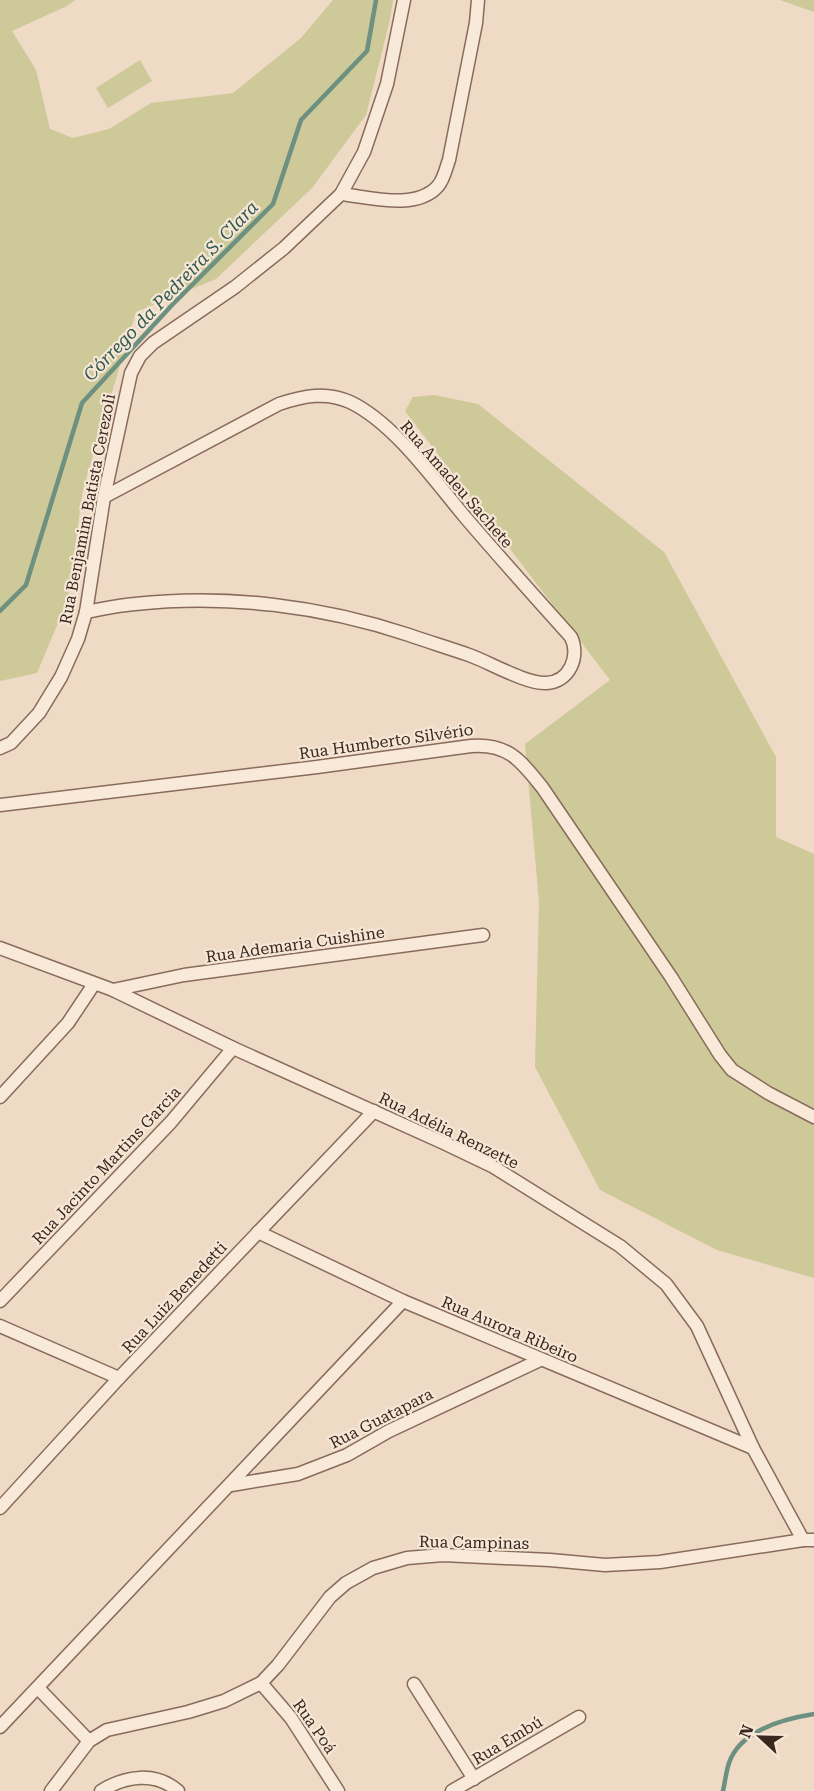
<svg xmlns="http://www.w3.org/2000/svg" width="814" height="1791" font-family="'Roboto Serif',serif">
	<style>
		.green { fill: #cdc999 }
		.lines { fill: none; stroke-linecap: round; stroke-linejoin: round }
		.stream { stroke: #6d9081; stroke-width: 4.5 }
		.street-casing { stroke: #896b5b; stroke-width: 15 }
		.street { stroke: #f9e9d9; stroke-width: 12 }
		.labels { text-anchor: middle; stroke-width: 4.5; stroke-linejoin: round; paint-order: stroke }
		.street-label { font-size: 16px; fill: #3a271f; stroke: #f6e6d5 }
		.water-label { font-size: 18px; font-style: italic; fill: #2e594e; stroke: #f6e6d5 }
	</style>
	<rect width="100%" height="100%" fill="#eedac5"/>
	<g class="green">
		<path d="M 0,0 L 75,0 L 67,6 L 12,31 L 36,70 L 50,129 L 73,138 L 109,129 L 151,103 L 233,93 L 301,38 L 333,0 L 393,0 L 390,20 L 366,115 L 312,188 L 216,279 L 136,312 L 83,489 L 68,599 L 37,673 L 0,681 Z"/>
		<path d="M 780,0 L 814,0 L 814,12 Z"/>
		<path d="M 140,60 L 152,81 L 108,108 L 96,88 Z"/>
		<path d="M 434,395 L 478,404 L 664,552 L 776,757 L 776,837 L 814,854 L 814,1278 L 717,1250 L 600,1190 L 535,1067 L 539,902 L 525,744 L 610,680 L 405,411 L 413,397 Z"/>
	</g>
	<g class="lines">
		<g class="stream">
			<path d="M 0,611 L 26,585 L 82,403 L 172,305 L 273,204 L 301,120 L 367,51 L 376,0"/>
			<path d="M 723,1791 C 725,1782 726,1772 729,1763 C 740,1730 783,1719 814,1714"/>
		</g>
		<defs>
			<g id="street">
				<path d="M 341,194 C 370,197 416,211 438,186 C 444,179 446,168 449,160 L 476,23 L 478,0"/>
				<path d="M 86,612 C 102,609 119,605 135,604 C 227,594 322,606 409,635 C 429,642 449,648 469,655 C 489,662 526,684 546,683 C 570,682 580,656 571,637 C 535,597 500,558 465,517 C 434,480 394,423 350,402 C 326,391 303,396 279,404 L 104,497"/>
				<path d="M 0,748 L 11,743 L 39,713 L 61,677 L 78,639 L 86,612 L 104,497 L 131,373 L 140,356 L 153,343 L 235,287 L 284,248 L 341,194 L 364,152 L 387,84 L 404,0"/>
				<path d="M 0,805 L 317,767 L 471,746 C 508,743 521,761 542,787 L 671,977 L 720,1055 L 732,1070 L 768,1093 L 814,1117"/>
				<path d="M 0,948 L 113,990 L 233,1048 L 446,1144 L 492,1166 L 620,1246 L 666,1284 L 697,1326 L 753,1448 L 803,1540"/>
				<path d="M 113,990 L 184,975 L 483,935"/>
				<path d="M 0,1097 L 68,1023 L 94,984"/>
				<path d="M 258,1232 L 403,1301 L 753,1448"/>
				<path d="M 0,1301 L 171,1122 L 233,1048"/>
				<path d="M 0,1326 L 119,1378"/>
				<path d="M 231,1485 L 298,1474 L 347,1455 L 389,1431 L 540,1360"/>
				<path d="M 0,1508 L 119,1378 L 374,1111"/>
				<path d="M 261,1683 L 291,1718 L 338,1791"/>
				<path d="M 414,1684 L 474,1779"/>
				<path d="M 38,1688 L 89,1741"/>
				<path d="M 0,1727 L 403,1301"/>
				<path d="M 51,1791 L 89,1741 L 107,1730 L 188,1712 L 224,1701 L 261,1683 L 278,1665 L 330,1597 L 346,1583 L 373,1568 L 407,1558 L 443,1555 L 550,1560 L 605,1565 L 660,1562 L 803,1540 L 814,1540"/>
				<path d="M 101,1791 C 125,1776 155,1771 178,1791"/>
				<path d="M 452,1791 L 579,1717"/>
			</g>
		</defs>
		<use href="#street" class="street-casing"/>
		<use href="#street" class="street"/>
	</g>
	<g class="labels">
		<g class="street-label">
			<text transform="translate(457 484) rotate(49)" y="6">Rua Amadeu Sachete</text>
			<text transform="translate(87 509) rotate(-79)" y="6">Rua Benjamim Batista Cerezoli</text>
			<text transform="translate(386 741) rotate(-8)" y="6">Rua Humberto Silvério</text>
			<text transform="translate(295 944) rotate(-8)" y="6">Rua Ademaria Cuishine</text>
			<text transform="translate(449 1130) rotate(26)" y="6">Rua Adélia Renzette</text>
			<text transform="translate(106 1165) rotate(-47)" y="6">Rua Jacinto Martins Garcia</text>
			<text transform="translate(174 1297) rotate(-47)" y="6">Rua Luiz Benedetti</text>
			<text transform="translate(510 1329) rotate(23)" y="6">Rua Aurora Ribeiro</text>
			<text transform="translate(381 1418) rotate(-27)" y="6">Rua Guatapara</text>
			<text transform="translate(474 1542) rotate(1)" y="6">Rua Campinas</text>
			<text transform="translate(315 1726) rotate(55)" y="6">Rua Poá</text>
			<text transform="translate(507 1740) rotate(-31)" y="6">Rua Embú</text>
		</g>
		<g class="water-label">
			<text transform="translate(171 291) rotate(-46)" y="6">Córrego da Pedreira S. Clara</text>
		</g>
	</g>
	<g transform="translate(760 1737) rotate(292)" stroke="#f6e6d5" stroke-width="4.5" paint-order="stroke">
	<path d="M0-4.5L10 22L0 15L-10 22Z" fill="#3a271f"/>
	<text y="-9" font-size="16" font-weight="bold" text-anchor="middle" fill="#3a271f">N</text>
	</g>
</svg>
